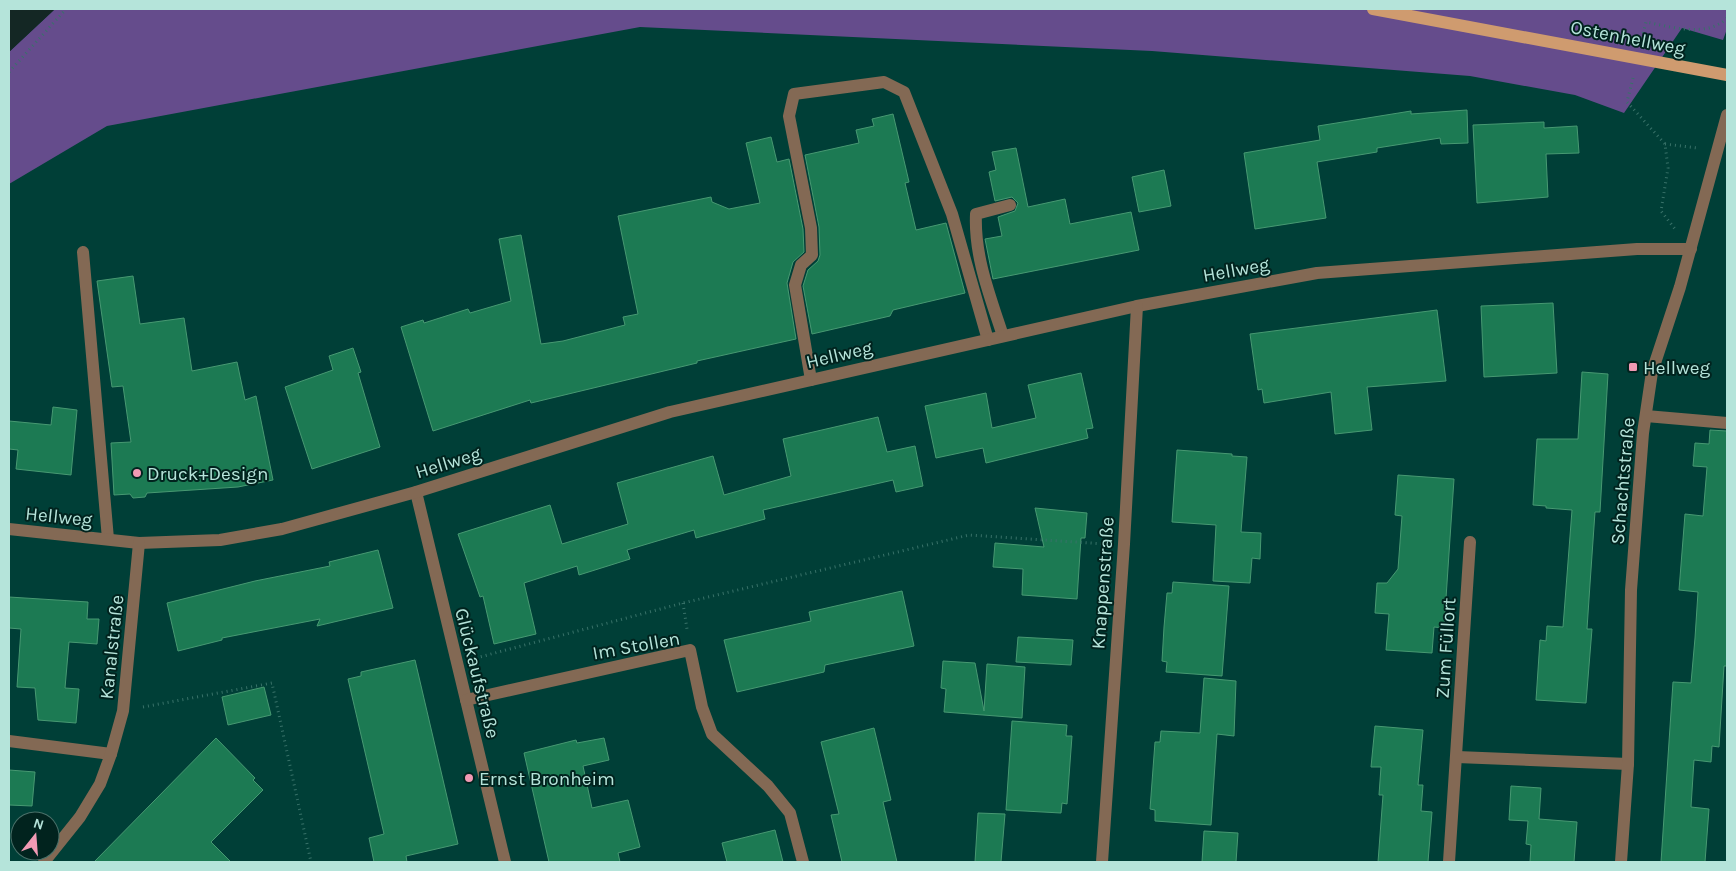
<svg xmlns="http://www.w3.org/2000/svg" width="1736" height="871" font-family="Karla,sans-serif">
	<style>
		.green { fill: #654c8c }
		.water { fill: #142724 }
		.building { fill: #1c7a53; stroke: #479972 }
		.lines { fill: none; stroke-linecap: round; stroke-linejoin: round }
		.path { stroke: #387269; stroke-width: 3; stroke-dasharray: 1 4; stroke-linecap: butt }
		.minor { stroke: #836954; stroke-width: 12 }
		.major { stroke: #cf9b6f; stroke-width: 12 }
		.poi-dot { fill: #f19ab4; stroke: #01231e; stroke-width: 2 }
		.labels { text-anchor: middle; stroke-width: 4; stroke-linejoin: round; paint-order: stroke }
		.street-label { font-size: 19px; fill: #b5e4da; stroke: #01231e }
		.poi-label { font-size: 19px; fill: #b5e4da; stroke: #01231e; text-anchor: start }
	</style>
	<rect width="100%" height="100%" fill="#003f37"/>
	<path class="green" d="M 55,9 L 1727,9 L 1727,29 L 1723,40 L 1682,28 L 1624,113 L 1575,95 L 1470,76 L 1152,51 L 640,27 L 107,126 L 9,184 L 9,52 Z"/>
	<path class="water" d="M 9,9 L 55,9 L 9,52 Z"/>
	<g class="building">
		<path d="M 1467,110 L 1468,143 L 1441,144 L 1440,138 L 1377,148 L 1377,152 L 1317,162 L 1326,218 L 1255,229 L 1244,153 L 1320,140 L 1318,126 L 1411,111 L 1411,114 Z"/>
		<path d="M 893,114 L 906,169 L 909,182 L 905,183 L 916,230 L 946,223 L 965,293 L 893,310 L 890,316 L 812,334 L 803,286 L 808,270 L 818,261 L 820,255 L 819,227 L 805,155 L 859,143 L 856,130 L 874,126 L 872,119 Z"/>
		<path d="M 1544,122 L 1544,128 L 1577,126 L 1579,153 L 1546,154 L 1548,197 L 1477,203 L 1473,125 Z"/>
		<path d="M 771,137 L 777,162 L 789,159 L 803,229 L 804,252 L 793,262 L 787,283 L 796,339 L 697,361 L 697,363 L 531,403 L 530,400 L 433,431 L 401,327 L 423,320 L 424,323 L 468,309 L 470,313 L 511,301 L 499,239 L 521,235 L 541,344 L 563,341 L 625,325 L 623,317 L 638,314 L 618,216 L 711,197 L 712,202 L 729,209 L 760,203 L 746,143 Z"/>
		<path d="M 1016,148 L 1028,207 L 1065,199 L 1070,224 L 1131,212 L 1139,250 L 993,279 L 985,239 L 1002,236 L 998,217 L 1015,211 L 1018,203 L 1012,197 L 995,201 L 989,172 L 996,170 L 992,152 Z"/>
		<path d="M 1164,170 L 1171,206 L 1139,212 L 1132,177 Z"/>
		<path d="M 133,276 L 140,324 L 184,318 L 192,371 L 237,362 L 245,400 L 256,396 L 273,480 L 238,487 L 147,493 L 145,497 L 133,498 L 130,494 L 114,495 L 111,443 L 131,442 L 123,386 L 112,387 L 97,281 Z"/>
		<path d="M 1553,303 L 1557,373 L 1484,377 L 1481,306 Z"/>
		<path d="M 1437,310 L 1446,381 L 1367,387 L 1372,430 L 1335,434 L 1331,392 L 1264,403 L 1262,389 L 1258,390 L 1250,334 Z"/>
		<path d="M 353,348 L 361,372 L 358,373 L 380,447 L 312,469 L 285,387 L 333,370 L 329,356 Z"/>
		<path d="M 1582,372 L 1608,374 L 1600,512 L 1595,512 L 1590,584 L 1587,629 L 1592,629 L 1586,703 L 1536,700 L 1540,640 L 1546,641 L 1547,626 L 1563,627 L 1572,510 L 1546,508 L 1546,506 L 1533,505 L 1537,439 L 1578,439 Z"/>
		<path d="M 1081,373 L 1093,428 L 1086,429 L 1088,438 L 986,463 L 983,448 L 936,458 L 925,406 L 986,393 L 992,428 L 1036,418 L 1028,385 Z"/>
		<path d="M 53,407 L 77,410 L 71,475 L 16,469 L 18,450 L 9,449 L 9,421 L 51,425 Z"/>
		<path d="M 878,417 L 887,452 L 915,446 L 923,486 L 896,492 L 893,480 L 763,510 L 765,519 L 696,538 L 694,530 L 627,550 L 630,559 L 579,575 L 577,566 L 524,583 L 536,634 L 494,644 L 483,596 L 480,597 L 458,534 L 550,505 L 562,544 L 628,524 L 617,483 L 713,456 L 724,495 L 791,476 L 783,439 Z"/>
		<path d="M 1710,430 L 1727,431 L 1727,666 L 1724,666 L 1719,747 L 1712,746 L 1711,762 L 1694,760 L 1691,807 L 1709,809 L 1705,862 L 1661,862 L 1673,682 L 1691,683 L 1695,638 L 1698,592 L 1679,590 L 1685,514 L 1703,516 L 1707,467 L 1693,466 L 1695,443 L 1709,444 Z"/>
		<path d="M 1177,450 L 1232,454 L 1232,456 L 1247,457 L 1241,532 L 1261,533 L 1260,559 L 1252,558 L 1250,583 L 1213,581 L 1216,525 L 1172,522 Z"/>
		<path d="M 1398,475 L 1454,479 L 1444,628 L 1434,627 L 1432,653 L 1386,650 L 1389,614 L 1375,613 L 1377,583 L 1387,583 L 1398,569 L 1402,516 L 1395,515 Z"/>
		<path d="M 1035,508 L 1087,513 L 1085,538 L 1081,538 L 1077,599 L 1022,595 L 1023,569 L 993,567 L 995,543 L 1044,547 Z"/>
		<path d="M 378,550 L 393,608 L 317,626 L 320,619 L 222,638 L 222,640 L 178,651 L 167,603 L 255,581 L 330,566 L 329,562 Z"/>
		<path d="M 1173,582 L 1229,586 L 1222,676 L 1166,672 L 1167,662 L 1162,661 L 1164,627 L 1167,593 L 1172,593 Z"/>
		<path d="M 902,591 L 914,646 L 825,665 L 824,672 L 737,692 L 724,640 L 811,621 L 809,612 Z"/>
		<path d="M 9,597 L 88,602 L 87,619 L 99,619 L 97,644 L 69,642 L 65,688 L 79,689 L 76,723 L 38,720 L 35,688 L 17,687 L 21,629 L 9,628 Z"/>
		<path d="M 1018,637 L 1073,640 L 1071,665 L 1016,662 Z"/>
		<path d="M 415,660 L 458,844 L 406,856 L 407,862 L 374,862 L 369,838 L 384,834 L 348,679 L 361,676 L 361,672 Z"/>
		<path d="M 943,661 L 975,663 L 984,711 L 987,664 L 1025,667 L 1022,718 L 944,712 L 946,689 L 941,688 Z"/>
		<path d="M 1204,678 L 1236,681 L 1234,736 L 1217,734 L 1211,825 L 1155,821 L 1155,810 L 1150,809 L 1155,742 L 1160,742 L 1161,731 L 1200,733 Z"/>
		<path d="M 264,687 L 271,715 L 228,725 L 222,697 Z"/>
		<path d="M 1012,721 L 1067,725 L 1066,736 L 1072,736 L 1067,804 L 1062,803 L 1061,813 L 1006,810 Z"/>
		<path d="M 1375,726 L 1423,730 L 1418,785 L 1423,785 L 1421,811 L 1432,812 L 1428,862 L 1378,862 L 1383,795 L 1379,795 L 1381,767 L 1371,767 Z"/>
		<path d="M 874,728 L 891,800 L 883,802 L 897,862 L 842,862 L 831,815 L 839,814 L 821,742 Z"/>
		<path d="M 216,738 L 255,778 L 253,780 L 263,790 L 211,842 L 231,862 L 94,862 Z"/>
		<path d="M 604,738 L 609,760 L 583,766 L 592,808 L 628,800 L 640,847 L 618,853 L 620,862 L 549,862 L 524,753 L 576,740 L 577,743 Z"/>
		<path d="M 9,770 L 35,772 L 32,806 L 9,805 Z"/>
		<path d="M 1511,786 L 1541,788 L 1539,819 L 1577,822 L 1574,862 L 1530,862 L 1531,845 L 1526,844 L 1528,821 L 1509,820 Z"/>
		<path d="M 978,813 L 1005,814 L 1001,862 L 975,862 Z"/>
		<path d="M 775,830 L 783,862 L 727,862 L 722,843 Z"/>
		<path d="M 1204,831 L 1238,833 L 1236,862 L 1202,862 Z"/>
	</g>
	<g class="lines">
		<g class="path">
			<path d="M 1642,38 L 1646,22 C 1671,27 1707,38 1727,18"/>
			<path d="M 9,72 L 66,9"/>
			<path d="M 1633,78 L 1627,102 L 1665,144 L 1668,168 L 1661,211 L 1675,229"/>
			<path d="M 1665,144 L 1697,148"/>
			<path d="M 683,603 L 687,629"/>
			<path d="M 476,658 L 683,603 L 969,535 L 1105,544"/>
			<path d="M 143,707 L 272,683 L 311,862"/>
		</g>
		<g class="minor">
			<path d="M 83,252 L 108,539"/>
			<path d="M 1003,336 C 990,296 974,256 976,214 L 1010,205"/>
			<path d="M 811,380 L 795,285 L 801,265 L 812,255 L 811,228 L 789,116 L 794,94 L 884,82 L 904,92 L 952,214 L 988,340"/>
			<path d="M 1646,416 L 1727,423"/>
			<path d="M 416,492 L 505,862"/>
			<path d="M 9,529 L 139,543 L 220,540 L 282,529 L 416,492 L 670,412 L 1137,306 L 1317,273 L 1637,249 L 1691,249"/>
			<path d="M 466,700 L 690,650 L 702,707 L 712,734 L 768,786 L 790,813 L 803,862"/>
			<path d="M 9,741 L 111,754"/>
			<path d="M 1457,757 L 1628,764"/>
			<path d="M 44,862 L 80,817 L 100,784 L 111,754 L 123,711 L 139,543"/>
			<path d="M 1102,862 L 1124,544 L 1137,306"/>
			<path d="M 1449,862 L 1470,542"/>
			<path d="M 1621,862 L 1628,764 L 1631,590 L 1643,433 L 1652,372 L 1680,287 L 1727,115"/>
		</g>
		<path class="major" d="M 1373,9 L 1727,75"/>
	</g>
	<g class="poi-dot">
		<rect x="1628" y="362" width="10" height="10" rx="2.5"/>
		<circle cx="137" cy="473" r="5"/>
		<circle cx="469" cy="778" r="5"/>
	</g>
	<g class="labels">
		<g class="street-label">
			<text transform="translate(1628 37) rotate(11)" y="7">Ostenhellweg</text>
			<text transform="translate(1236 269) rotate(-10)" y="7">Hellweg</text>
			<text transform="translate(839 354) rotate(-13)" y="7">Hellweg</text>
			<text transform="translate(448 462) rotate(-17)" y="7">Hellweg</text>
			<text transform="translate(1622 481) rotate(-85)" y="7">Schachtstraße</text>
			<text transform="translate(59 516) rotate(6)" y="7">Hellweg</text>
			<text transform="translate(1102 583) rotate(-86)" y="7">Knappenstraße</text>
			<text transform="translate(636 645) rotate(-10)" y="7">Im Stollen</text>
			<text transform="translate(111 647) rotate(-84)" y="7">Kanalstraße</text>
			<text transform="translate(1445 648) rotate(-86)" y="7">Zum Füllort</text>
			<text transform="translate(478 673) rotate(76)" y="7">Glückaufstraße</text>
		</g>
		<g class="poi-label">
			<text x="1643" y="374">Hellweg</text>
			<text x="147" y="480">Druck+Design</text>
			<text x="479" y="785">Ernst Bronheim</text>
		</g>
	</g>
	<rect width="1736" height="871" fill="none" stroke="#b5e4da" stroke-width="20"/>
	<g transform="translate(35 836) rotate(17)"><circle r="24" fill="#01231e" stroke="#497069"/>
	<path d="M0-4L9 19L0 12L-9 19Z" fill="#f19ab4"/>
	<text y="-8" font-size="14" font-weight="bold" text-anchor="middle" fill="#b5e4da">N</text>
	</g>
</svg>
